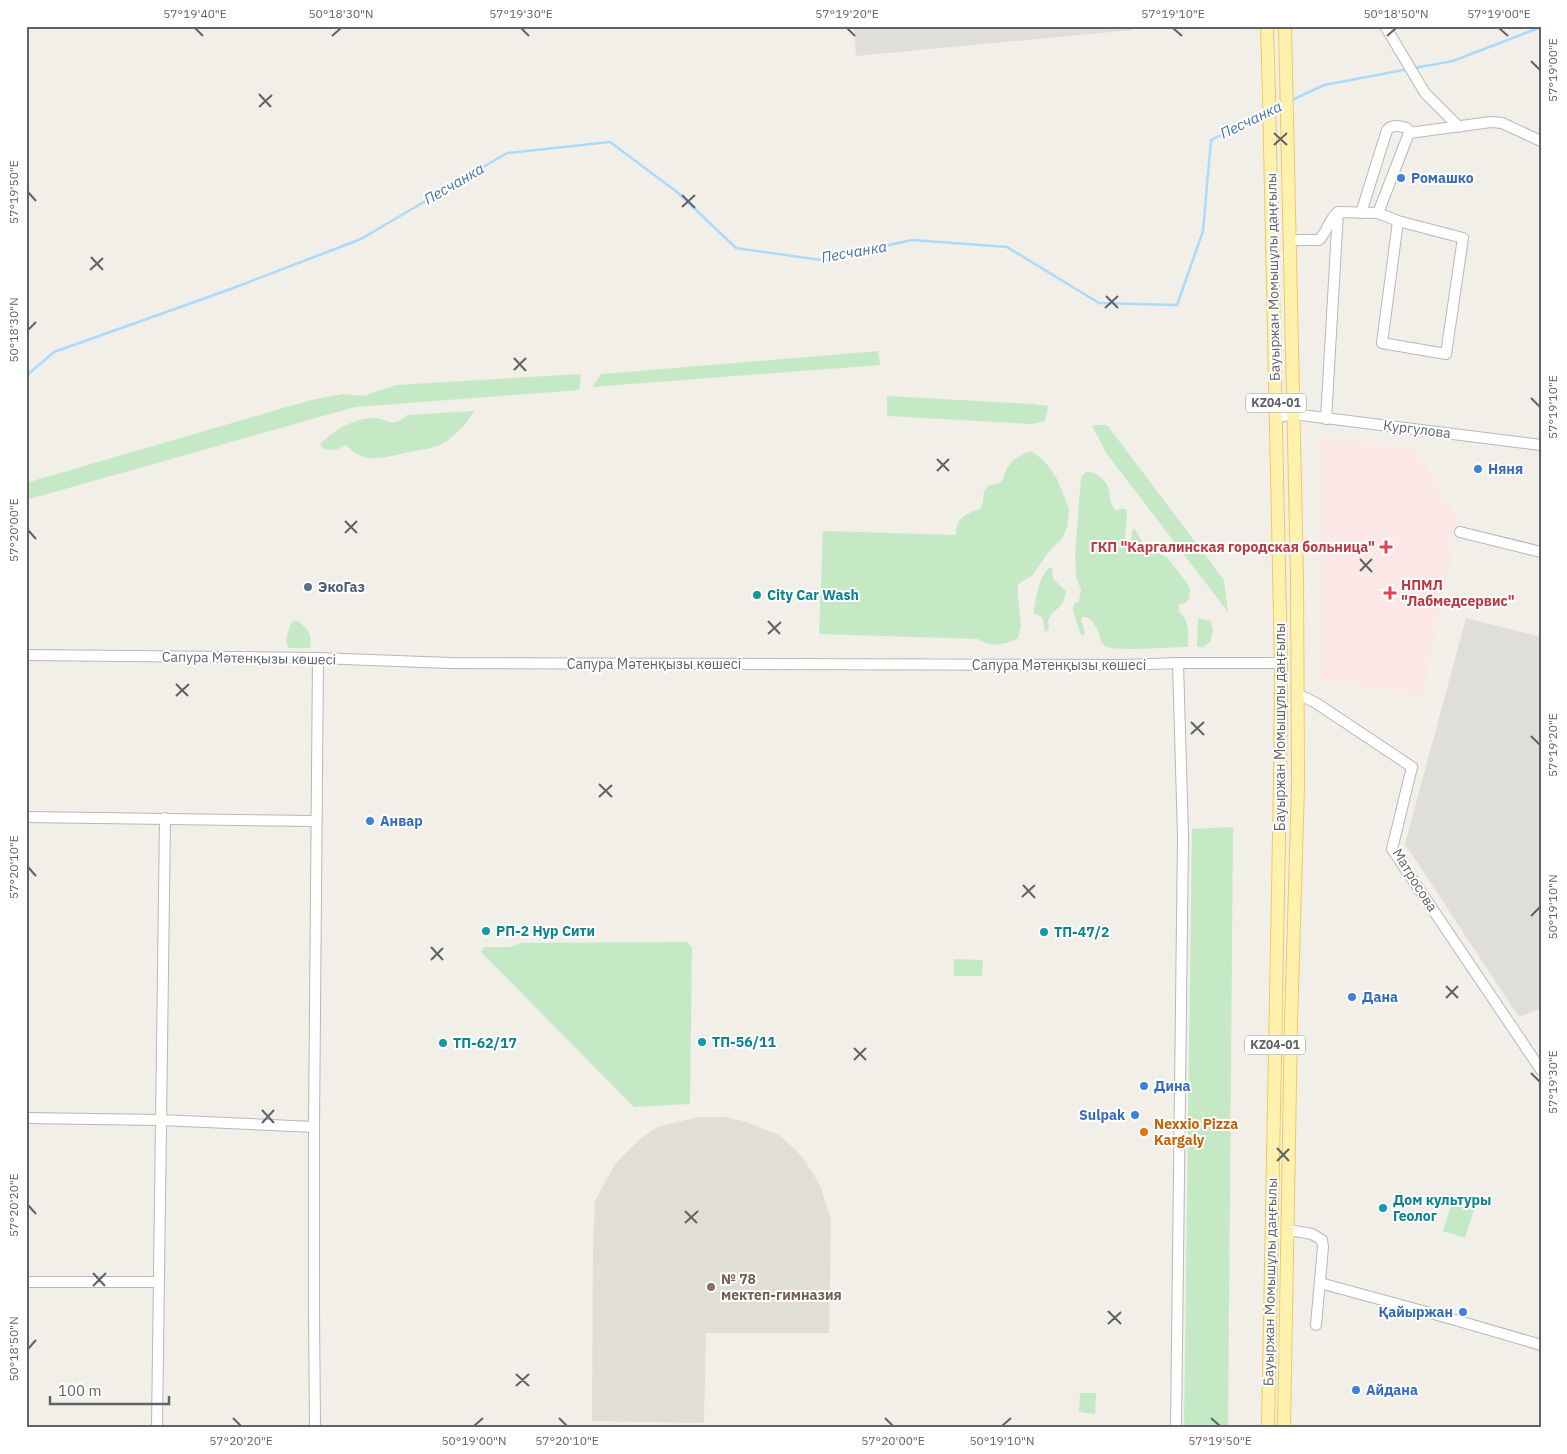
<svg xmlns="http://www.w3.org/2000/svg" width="1567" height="1454" font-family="'IBM Plex Sans',sans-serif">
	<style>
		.industrial { fill: #e0deda }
		.education { fill: #e1ded6 }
		.medical { fill: #fce8e6 }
		.green { fill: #c5e8c5 }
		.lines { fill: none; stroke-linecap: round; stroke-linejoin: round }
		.stream { stroke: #aadaff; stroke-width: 2.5 }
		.minor-casing { stroke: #b5b8bc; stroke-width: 12 }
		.major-casing { stroke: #f2c960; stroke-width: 14 }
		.minor { stroke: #fff; stroke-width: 10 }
		.major { stroke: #fff2af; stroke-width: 12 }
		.ticks { fill: none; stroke: #5f6368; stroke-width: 2 }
		.shop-dot { fill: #3f7fe0; stroke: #fff; stroke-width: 2 }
		.health-dot { fill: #e0444e; stroke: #fff; stroke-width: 2 }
		.service-dot { fill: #5c6f8a; stroke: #fff; stroke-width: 2 }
		.culture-dot { fill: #0f9aa8; stroke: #fff; stroke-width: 2 }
		.food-dot { fill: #e8710a; stroke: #fff; stroke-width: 2 }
		.education-dot { fill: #8d6e63; stroke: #fff; stroke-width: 2 }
		.labels { text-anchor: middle; stroke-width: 4; stroke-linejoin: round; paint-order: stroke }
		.shield { fill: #fff; stroke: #8f9295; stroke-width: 1 }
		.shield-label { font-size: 12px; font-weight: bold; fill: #5f6368 }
		.shop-label { font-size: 14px; font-weight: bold; fill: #366cbe; stroke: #fff; text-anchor: start }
		.street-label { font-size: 14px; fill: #5f6368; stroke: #fff }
		.health-label { font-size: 14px; font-weight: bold; fill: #be3a42; stroke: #fff; text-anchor: end }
		.service-label { font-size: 14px; font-weight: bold; fill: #4e5e75; stroke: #fff; text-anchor: start }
		.culture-label { font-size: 14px; font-weight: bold; fill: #0d838f; stroke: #fff; text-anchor: start }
		.food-label { font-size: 14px; font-weight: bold; fill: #c56008; stroke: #fff; text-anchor: start }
		.education-label { font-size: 14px; font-weight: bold; fill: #785e54; stroke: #fff; text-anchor: start }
		.water-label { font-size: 15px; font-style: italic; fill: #4174aa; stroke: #fff }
		.neatline { fill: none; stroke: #5f6368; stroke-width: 2 }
		.ticks-label { font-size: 12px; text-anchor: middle; fill: #5f6368 }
	</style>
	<rect width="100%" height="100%" fill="#f1efe8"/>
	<g class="industrial">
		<path d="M 854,26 L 1132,26 L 1133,30 L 856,56 Z"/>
		<path d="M 1466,618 L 1541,637 L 1541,1008 L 1519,1017 L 1405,844 Z"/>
	</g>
	<path class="education" d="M 698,1117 L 723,1117 L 743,1121 L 779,1135 L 797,1151 L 805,1161 L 820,1185 L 831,1219 L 829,1333 L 706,1333 L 704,1423 L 592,1421 L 593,1247 L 595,1201 L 615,1164 L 639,1140 L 657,1127 Z"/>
	<path class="medical" d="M 1321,437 L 1414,449 L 1457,519 L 1447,575 L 1421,696 L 1320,679 Z"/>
	<g class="green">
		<path d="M 878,351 L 880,365 L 592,387 L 601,374 Z"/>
		<path d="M 581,374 L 579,390 L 355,407 L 26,500 L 26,483 L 311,400 L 343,394 L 364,396 L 396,385 Z"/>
		<path d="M 887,396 L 1032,404 L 1048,406 L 1045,421 L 1032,424 L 887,416 Z"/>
		<path d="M 474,411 C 466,426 448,444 431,448 C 422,450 413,451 404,453 C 393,456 381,459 369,458 C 359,457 353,451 346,445 L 336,450 L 324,449 L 320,444 C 335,430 350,420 371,418 C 388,417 392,430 407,415 Z"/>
		<path d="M 1098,425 L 1107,425 L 1224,580 L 1228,612 L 1107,454 L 1092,426 Z"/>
		<path d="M 1031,451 L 1042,459 L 1049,467 L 1057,479 L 1069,508 L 1067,528 L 1061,540 L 1050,550 L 1032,576 L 1022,581 L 1018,585 L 1018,595 L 1021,626 L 1018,638 C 1004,645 991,648 978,639 L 819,634 L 823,531 L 956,535 C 957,520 960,517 974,511 C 977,510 979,510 981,507 C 986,499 980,493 989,485 C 1009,484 1000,475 1010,464 C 1016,457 1023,454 1031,451 Z"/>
		<path d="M 1087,471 C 1094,472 1104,478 1107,485 C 1112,494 1107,505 1117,511 L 1120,509 L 1125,509 L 1127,512 L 1125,539 L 1127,542 L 1130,541 C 1133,537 1131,533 1134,528 L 1143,543 L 1150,549 L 1167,557 L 1187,583 L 1190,590 L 1189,599 L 1185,603 L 1179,604 L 1179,612 C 1190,621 1188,633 1188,647 C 1172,647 1114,652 1105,646 C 1099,642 1100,634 1097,629 C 1095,624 1091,620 1087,617 L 1082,617 L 1081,621 L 1085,632 L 1084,635 L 1081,635 L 1073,611 L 1074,604 L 1079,601 L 1081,590 L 1076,576 L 1075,555 L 1081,477 Z"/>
		<path d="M 1049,568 L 1052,568 L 1053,578 L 1055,581 L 1066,591 C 1064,610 1055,606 1048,620 L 1049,628 L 1045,634 L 1043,619 L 1040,616 L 1033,613 C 1038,595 1036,583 1049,568 Z"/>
		<path d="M 1198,618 L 1211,621 L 1213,631 L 1210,642 L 1203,647 L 1197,647 Z"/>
		<path d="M 296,620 C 307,627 313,635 310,648 L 289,648 L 287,646 C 285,638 289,627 293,621 Z"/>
		<path d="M 1233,827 L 1228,1428 L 1184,1428 L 1192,829 Z"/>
		<path d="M 687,942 L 692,947 L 690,1104 L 634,1107 L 481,952 L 484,947 L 511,947 L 521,943 Z"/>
		<path d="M 954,959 L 983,960 L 982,976 L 954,976 Z"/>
		<path d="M 1454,1196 L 1476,1203 L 1465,1238 L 1443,1231 Z"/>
		<path d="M 1080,1393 L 1096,1393 L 1095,1414 L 1079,1412 Z"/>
	</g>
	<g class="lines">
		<g class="stream">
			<path d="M 1414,68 L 1453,61 L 1541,27"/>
			<path d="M 1292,100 L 1324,85 L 1409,69"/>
			<path d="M 26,376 L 54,352 L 228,290 L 361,239 L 507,153 L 610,142 L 677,192 L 736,248 L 821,260 L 912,240 L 1007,247 L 1099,303 L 1177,305 L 1203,231 L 1211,140 L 1264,114"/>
		</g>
		<defs>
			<g id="minor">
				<path d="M 1385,26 L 1425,93 L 1459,127"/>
				<path d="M 1361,213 L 1387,130 C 1393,124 1399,126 1407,128 L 1409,131 L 1409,133"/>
				<path d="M 1378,213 L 1409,133 L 1491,122 L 1502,123 L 1541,141"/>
				<path d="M 1289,240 L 1319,240 C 1327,232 1329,220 1337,213"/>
				<path d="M 1276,418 L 1293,414 L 1541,445"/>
				<path d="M 1326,419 L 1338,212 L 1378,213 L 1398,221 L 1463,238 L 1446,354 L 1382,343 L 1398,221"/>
				<path d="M 1460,532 L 1541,552"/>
				<path d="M 26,655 L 318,658 L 450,663 L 1122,665 L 1178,663 L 1281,663"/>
				<path d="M 1298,694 L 1316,703 L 1412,767 L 1392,849 L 1541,1070"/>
				<path d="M 26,817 L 315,821"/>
				<path d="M 26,1118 L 160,1120 L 314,1127"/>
				<path d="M 1289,1230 L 1312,1234 L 1322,1240 L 1323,1247 L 1316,1325"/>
				<path d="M 26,1282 L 159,1282"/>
				<path d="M 1320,1283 L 1452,1319 L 1541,1345"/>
				<path d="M 157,1428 L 165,818"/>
				<path d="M 315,1428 L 314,1312 L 314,1127 L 318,658"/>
				<path d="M 1176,1428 L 1183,836 L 1178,663"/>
			</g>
			<g id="major">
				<path d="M 1267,26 L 1269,96 L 1281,663 L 1280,784 L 1268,1428"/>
				<path d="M 1284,1428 L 1291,1024 L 1298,786 L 1297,578 L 1285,26"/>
			</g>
		</defs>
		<use href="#minor" class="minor-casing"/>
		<use href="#major" class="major-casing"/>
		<use href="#minor" class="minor"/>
		<use href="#major" class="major"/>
	</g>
	<path class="ticks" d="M 195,28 L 203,36M 521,28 L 529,36M 847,28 L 855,36M 1173,28 L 1182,36M 1499,28 L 1508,36M 332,36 L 341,28M 1387,36 L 1396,28M 1531,61 L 1540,70M 259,94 L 271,107M 259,107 L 272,95M 1274,133 L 1287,145M 1274,145 L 1287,133M 28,192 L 36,201M 682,195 L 695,208M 682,207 L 695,195M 91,257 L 103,270M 90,270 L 103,258M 1106,296 L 1118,308M 1105,308 L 1118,296M 28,330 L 36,322M 514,358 L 526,371M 514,370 L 526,358M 1531,398 L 1540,407M 937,459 L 949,471M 937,471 L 949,459M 345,521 L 357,533M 28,530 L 36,539M 345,533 L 357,521M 1360,559 L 1372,572M 1360,571 L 1372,559M 768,621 L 780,634M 768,634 L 781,622M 176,684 L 188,696M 176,696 L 189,684M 1191,722 L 1204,735M 1191,734 L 1204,722M 1531,736 L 1540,745M 599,784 L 612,797M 599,797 L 612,785M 28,867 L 36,876M 1023,885 L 1035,898M 1022,897 L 1035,885M 1531,916 L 1540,907M 431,947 L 443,960M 431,960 L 443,948M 1446,986 L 1458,998M 1446,998 L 1458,986M 854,1048 L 866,1060M 854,1060 L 866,1048M 1531,1073 L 1540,1082M 262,1110 L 274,1123M 262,1123 L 274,1110M 1277,1148 L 1289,1161M 1277,1161 L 1289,1149M 28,1205 L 36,1214M 685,1211 L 697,1223M 685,1223 L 698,1211M 93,1273 L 105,1286M 93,1286 L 106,1273M 1108,1311 L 1121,1324M 1108,1324 L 1121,1312M 28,1349 L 36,1340M 516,1374 L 529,1386M 516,1386 L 529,1374M 233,1418 L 241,1426M 559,1418 L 567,1426M 885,1418 L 893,1426M 1211,1418 L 1220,1426M 474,1426 L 483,1418M 1002,1426 L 1011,1418"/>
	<g class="shop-dot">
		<circle cx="1401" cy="178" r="5"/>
		<circle cx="1478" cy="469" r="5"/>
		<circle cx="370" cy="821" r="5"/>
		<circle cx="1352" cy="997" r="5"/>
		<circle cx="1144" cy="1086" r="5"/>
		<circle cx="1135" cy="1115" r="5"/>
		<circle cx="1463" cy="1312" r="5"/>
		<circle cx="1356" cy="1390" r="5"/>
	</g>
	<g class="health-dot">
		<path d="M1383.5 539.5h5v5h5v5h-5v5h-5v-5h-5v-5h5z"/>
		<path d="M1387.5 585.5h5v5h5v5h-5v5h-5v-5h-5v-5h5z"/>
	</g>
	<circle class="service-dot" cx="308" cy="587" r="5"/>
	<g class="culture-dot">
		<circle cx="757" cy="595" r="5"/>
		<circle cx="486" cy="931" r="5"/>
		<circle cx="1044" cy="932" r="5"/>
		<circle cx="702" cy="1042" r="5"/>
		<circle cx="443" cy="1043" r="5"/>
		<circle cx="1383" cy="1208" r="5"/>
	</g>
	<circle class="food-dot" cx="1144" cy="1132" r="5"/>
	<circle class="education-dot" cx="711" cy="1287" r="5"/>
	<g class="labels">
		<g class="shield">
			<rect x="1246" y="393.5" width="60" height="19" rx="4"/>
			<rect x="1245" y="1035.5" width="60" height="19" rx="4"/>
		</g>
		<g class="shield-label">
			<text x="1276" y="407">KZ04-01</text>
			<text x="1275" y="1049">KZ04-01</text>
		</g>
		<g class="shop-label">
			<text x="1411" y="183">Ромашко</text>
			<text x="1488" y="474">Няня</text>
			<text x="380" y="826">Анвар</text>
			<text x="1362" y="1002">Дана</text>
			<text x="1154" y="1091">Дина</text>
			<text x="1125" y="1120" text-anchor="end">Sulpak</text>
			<text x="1453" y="1317" text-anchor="end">Қайыржан</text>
			<text x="1366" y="1395">Айдана</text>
		</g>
		<g class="street-label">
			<text transform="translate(1273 277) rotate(-91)" y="5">Бауыржан Момышұлы даңғылы</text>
			<text transform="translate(1417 429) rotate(7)" y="5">Кургулова</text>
			<text transform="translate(249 658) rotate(1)" y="5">Сапура Мәтенқызы көшесі</text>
			<text x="654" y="669">Сапура Мәтенқызы көшесі</text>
			<text x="1059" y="670">Сапура Мәтенқызы көшесі</text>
			<text transform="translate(1280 727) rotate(-90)" y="5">Бауыржан Момышұлы даңғылы</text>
			<text transform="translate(1415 880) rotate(58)" y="5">Матросова</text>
			<text transform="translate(1270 1282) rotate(-89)" y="5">Бауыржан Момышұлы даңғылы</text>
		</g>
		<g class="health-label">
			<text x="1375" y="552">ГКП "Каргалинская городская больница"</text>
			<text x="1401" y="590" text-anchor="start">НПМЛ<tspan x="1401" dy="16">"Лабмедсервис"</tspan></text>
		</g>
		<g class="service-label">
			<text x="318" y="592">ЭкоГаз</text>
		</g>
		<g class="culture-label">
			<text x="767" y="600">City Car Wash</text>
			<text x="496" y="936">РП-2 Нур Сити</text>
			<text x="1054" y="937">ТП-47/2</text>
			<text x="712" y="1047">ТП-56/11</text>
			<text x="453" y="1048">ТП-62/17</text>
			<text x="1393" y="1205">Дом культуры<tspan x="1393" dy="16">Геолог</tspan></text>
		</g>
		<g class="food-label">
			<text x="1154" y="1129">Nexxio Pizza<tspan x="1154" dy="16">Kargaly</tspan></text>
		</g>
		<g class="education-label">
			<text x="721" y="1284">№ 78<tspan x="721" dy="16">мектеп-гимназия</tspan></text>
		</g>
		<g class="water-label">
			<text transform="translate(1251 120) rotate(-26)" y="5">Песчанка</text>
			<text transform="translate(454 184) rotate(-30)" y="5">Песчанка</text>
			<text transform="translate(854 252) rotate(-10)" y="5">Песчанка</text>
		</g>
	</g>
	<rect width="1567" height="1454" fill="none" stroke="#ffffff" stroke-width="55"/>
	<path d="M50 1396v8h119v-8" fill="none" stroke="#5f6368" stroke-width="2.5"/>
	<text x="58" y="1396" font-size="15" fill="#5f6368" stroke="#ffffff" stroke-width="4" paint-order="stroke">100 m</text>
	<rect x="28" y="28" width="1512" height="1398" class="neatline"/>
	<g class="ticks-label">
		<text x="195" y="18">57°19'40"E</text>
		<text x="341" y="18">50°18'30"N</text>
		<text x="521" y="18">57°19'30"E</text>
		<text x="847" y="18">57°19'20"E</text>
		<text x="1173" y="18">57°19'10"E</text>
		<text x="1396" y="18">50°18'50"N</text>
		<text x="1499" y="18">57°19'00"E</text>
		<text transform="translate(1553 70) rotate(-90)" y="4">57°19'00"E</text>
		<text transform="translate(14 192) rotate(-90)" y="4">57°19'50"E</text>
		<text transform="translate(14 330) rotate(-90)" y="4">50°18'30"N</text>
		<text transform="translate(1553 407) rotate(-90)" y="4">57°19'10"E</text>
		<text transform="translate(14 530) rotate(-90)" y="4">57°20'00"E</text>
		<text transform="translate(1553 745) rotate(-90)" y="4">57°19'20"E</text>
		<text transform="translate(14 867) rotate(-90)" y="4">57°20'10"E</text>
		<text transform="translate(1553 907) rotate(-90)" y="4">50°19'10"N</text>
		<text transform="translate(1553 1082) rotate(-90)" y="4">57°19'30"E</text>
		<text transform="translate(14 1205) rotate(-90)" y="4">57°20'20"E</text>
		<text transform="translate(14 1349) rotate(-90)" y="4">50°18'50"N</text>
		<text x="241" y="1445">57°20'20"E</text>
		<text x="474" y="1445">50°19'00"N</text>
		<text x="567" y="1445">57°20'10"E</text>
		<text x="893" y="1445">57°20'00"E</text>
		<text x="1002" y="1445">50°19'10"N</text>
		<text x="1220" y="1445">57°19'50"E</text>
	</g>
</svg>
